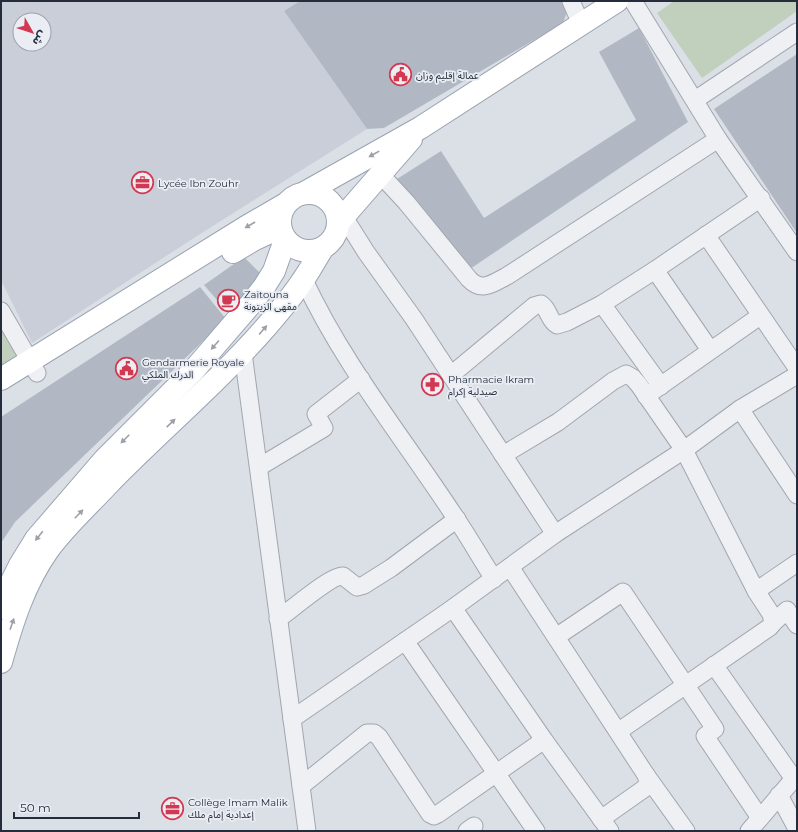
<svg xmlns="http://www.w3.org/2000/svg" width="798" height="832" font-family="Montserrat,'Noto Sans Arabic',sans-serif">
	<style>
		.built { fill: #c9ced8; fill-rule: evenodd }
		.green { fill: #c1d0bc }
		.building { fill: #b2b8c3 }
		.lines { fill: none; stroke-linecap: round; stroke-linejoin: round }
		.minor-casing { stroke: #a1a6b0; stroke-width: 19 }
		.major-casing { stroke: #9aa3b2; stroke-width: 24 }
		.minor { stroke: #eef0f4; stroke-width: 17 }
		.major { stroke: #fff; stroke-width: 22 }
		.oneway { fill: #9da0a7 }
		.labels { text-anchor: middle; stroke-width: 3.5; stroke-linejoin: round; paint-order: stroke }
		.poi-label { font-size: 10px; fill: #252d3c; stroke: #eaeef4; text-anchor: start }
	</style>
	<rect width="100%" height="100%" fill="#dbdfe6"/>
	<path class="built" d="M 1,1 L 300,1 L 284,11 L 367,129 L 197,236 L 32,343 L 1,280 ZM 20,20 L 44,20 L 44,44 L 20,44 Z"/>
	<g class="green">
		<path d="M 674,1 L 797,1 L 797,11 L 702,78 L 657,13 Z"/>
		<path d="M 1,311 L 28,367 L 1,383 Z"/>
	</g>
	<g class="building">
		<path d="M 300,1 L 563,1 L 567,12 L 563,23 L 384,128 L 367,129 L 284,11 Z"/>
		<path d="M 639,28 L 688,122 L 467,271 L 397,179 L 441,151 L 484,218 L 636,120 L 599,52 Z"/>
		<path d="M 797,54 L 797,233 L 714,109 Z"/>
		<path d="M 244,257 L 261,274 L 230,315 L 204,285 Z"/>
		<path d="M 200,287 L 226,319 L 15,522 L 1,543 L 1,417 Z"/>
	</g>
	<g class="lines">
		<defs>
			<g id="minor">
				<path d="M 571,1 L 581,24"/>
				<path d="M 695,100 L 797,32"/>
				<path d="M 718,139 L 797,252"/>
				<path d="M 381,175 L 406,202 L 469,279 C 482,293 493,283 507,276 L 718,139 L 633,1"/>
				<path d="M 344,217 L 366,252 L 414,319 L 555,534"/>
				<path d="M 706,235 L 797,368"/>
				<path d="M 655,270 L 710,350"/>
				<path d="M 304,280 C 344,366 405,440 457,520 C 470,539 481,559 494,579"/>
				<path d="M 602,304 L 661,386"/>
				<path d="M 1,311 L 37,373"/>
				<path d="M 243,353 L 307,831"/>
				<path d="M 451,375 L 534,306 L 541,304 C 549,309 549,321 557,325 L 567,322 L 602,304 L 655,270 L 761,198"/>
				<path d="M 646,396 L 760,316"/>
				<path d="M 740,409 L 797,495"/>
				<path d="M 503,455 L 558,422 L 613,381 L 626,374 L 633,378 L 639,385 L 684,450 L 756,591 L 771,614 L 773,623 L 770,627 L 619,731"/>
				<path d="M 259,467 L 324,428 L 316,414 L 361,379"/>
				<path d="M 510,567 L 646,775 L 648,782 L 645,788 L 601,819"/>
				<path d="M 756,591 L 797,563"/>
				<path d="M 453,608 L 544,740 L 610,831"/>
				<path d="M 278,619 C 290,611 331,575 343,576 L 357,587 L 364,585 L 391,568 L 457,519"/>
				<path d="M 773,623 L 787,610 L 797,625"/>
				<path d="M 556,637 L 623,592 L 715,729 L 705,736 L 760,818"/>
				<path d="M 405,641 L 536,831"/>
				<path d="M 714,665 L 794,779"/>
				<path d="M 292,719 L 453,608 L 555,534 L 684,450 L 740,409 L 797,375"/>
				<path d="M 646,775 L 686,831"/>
				<path d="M 301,786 L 367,733 L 374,733 L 379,737 L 430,814 L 434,816 L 438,814 L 544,740"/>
				<path d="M 779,795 L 797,829"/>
				<path d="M 467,831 L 474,826"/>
				<path d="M 749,831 L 797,775"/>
			</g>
			<g id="major">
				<path d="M 306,192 L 420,128 L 617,1"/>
				<circle cx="309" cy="222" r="29"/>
				<path d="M 338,223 L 411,139"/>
				<path d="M 233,252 L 255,239 L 279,228"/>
				<path d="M 1,379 L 246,227 L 284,205"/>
				<path d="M 1,608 L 7,591 L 20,565 L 36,539 L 105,459 L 193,371 L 249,306 L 264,287 L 274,271 L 285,240"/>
				<path d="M 1,662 C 12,623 24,584 48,550 C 66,525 90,504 111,481 C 162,429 218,382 266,327 C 279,312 292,297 303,280 C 310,270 316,259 322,249"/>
			</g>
		</defs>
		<use href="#minor" class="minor-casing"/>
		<use href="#major" class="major-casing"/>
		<use href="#minor" class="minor"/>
		<use href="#major" class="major"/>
	</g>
	<defs><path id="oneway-solid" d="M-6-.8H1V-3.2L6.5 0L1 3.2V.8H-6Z"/></defs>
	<g class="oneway">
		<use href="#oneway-solid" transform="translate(374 154) rotate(151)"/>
		<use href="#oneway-solid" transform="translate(250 225) rotate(150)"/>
		<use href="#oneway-solid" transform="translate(263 330) rotate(-49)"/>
		<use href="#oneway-solid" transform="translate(215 345) rotate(131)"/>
		<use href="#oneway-solid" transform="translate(171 423) rotate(-44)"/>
		<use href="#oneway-solid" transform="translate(125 439) rotate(135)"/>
		<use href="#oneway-solid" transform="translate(79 514) rotate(-46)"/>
		<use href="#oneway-solid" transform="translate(39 536) rotate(129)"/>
		<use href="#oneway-solid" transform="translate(12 624) rotate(-71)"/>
	</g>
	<defs>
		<symbol id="civic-ring" viewBox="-11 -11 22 22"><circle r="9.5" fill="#eaeef4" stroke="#d23950" stroke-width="1.5"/><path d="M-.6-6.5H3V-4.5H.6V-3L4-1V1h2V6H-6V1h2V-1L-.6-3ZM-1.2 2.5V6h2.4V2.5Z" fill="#d23950"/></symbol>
		<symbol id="office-ring" viewBox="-11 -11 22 22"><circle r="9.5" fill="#eaeef4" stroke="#d23950" stroke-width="1.5"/><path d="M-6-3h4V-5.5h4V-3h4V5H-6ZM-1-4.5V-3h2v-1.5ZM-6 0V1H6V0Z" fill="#d23950"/></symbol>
		<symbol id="cafe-ring" viewBox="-11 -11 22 22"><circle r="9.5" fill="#eaeef4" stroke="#d23950" stroke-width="1.5"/><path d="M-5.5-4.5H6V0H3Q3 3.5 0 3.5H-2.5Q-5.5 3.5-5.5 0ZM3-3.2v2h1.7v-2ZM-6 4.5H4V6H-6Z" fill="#d23950"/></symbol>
		<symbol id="pharmacy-ring" viewBox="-11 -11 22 22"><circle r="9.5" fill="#eaeef4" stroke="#d23950" stroke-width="1.5"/><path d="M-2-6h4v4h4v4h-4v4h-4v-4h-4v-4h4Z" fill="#d23950"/></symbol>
	</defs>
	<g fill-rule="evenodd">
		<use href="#civic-ring" x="388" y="62" width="25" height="25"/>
		<use href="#office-ring" x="130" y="170" width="25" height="25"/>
		<use href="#cafe-ring" x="216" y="288" width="25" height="25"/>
		<use href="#civic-ring" x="114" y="356" width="25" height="25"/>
		<use href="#pharmacy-ring" x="420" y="372" width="25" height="25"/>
		<use href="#office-ring" x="160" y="796" width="25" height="25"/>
	</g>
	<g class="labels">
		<g class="poi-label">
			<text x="416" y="79">عمالة إقليم وزان</text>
			<text x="158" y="187">Lycée Ibn Zouhr</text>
			<text x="244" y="298">Zaitouna<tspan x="244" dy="12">مقهى الزيتونة</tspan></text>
			<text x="142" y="366">Gendarmerie Royale<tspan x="142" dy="12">الدرك الملكي</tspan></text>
			<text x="448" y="383">Pharmacie Ikram<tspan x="448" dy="12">صيدلية إكرام</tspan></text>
			<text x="188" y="806">Collège Imam Malik<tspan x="188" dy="12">إعدادية إمام ملك</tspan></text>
		</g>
	</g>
	<rect width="798" height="832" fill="none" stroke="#252d3c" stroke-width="4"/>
	<g transform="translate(32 32) rotate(129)"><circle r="19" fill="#eaeef4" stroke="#9ba1aa"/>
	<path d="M0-3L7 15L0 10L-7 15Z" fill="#d23950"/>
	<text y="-6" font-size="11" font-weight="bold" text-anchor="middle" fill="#252d3c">ش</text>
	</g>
	<path d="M14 812v6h125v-6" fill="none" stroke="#252d3c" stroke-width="2"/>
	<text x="20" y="812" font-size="12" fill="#252d3c" stroke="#eaeef4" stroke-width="3" paint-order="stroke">50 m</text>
</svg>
